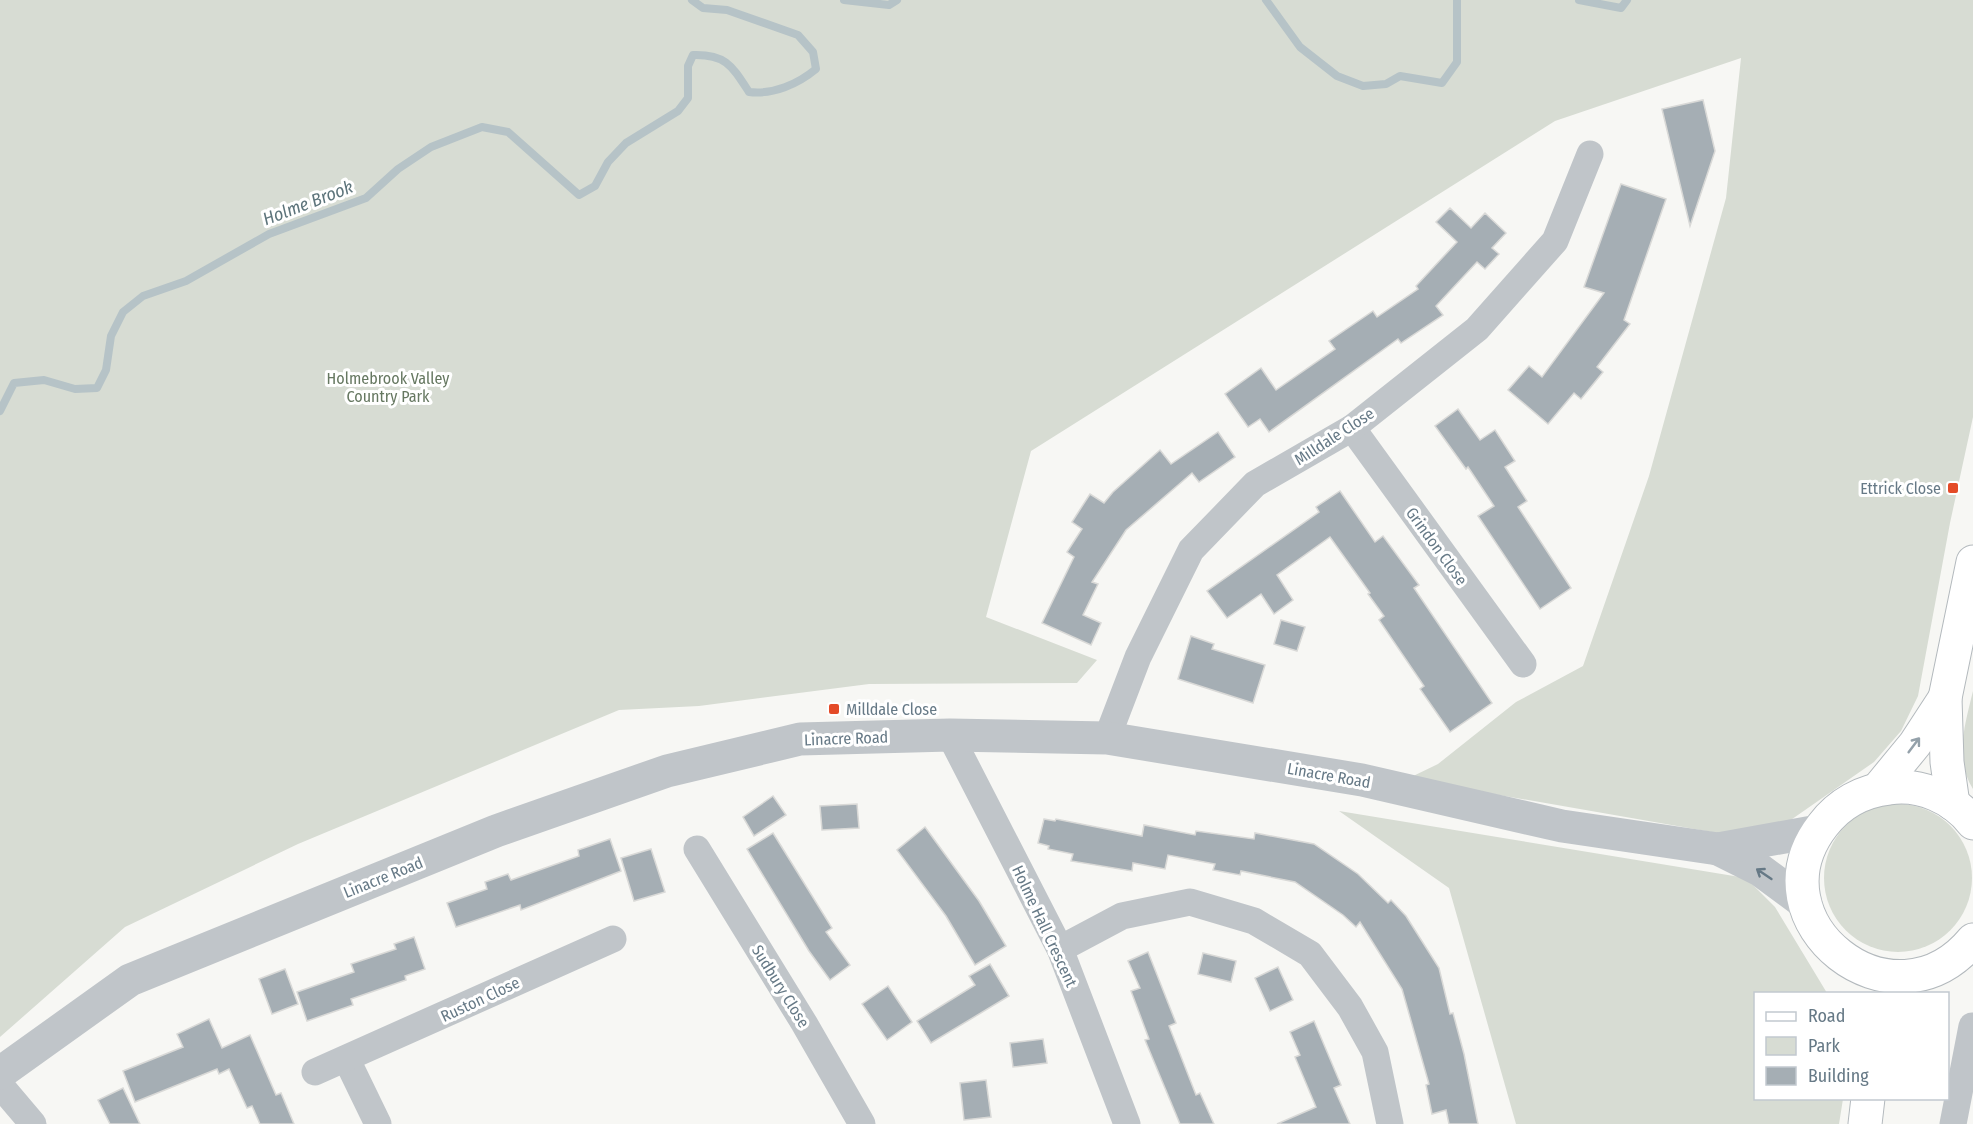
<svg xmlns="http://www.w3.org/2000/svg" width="1973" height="1124" font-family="'Fira Sans Condensed',sans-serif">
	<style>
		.green { fill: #d7dcd3 }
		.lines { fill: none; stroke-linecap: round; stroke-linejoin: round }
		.stream { stroke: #b6c3c7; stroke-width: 8 }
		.building { fill: #a5aeb4; stroke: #d9d9d7; stroke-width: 1.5 }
		.secondary-casing { stroke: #b3b9bd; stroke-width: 35 }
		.minor { stroke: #c0c5c9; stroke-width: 27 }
		.tertiary { stroke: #c0c5c9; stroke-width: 33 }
		.secondary { stroke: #fff; stroke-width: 33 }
		.oneway { stroke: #94a1aa }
		.oneway2 { stroke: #667986 }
		.poi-dot { fill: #e44b28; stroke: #fff; stroke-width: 2 }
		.labels { text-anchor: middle; stroke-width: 6; stroke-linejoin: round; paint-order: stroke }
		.park-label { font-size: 16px; fill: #667861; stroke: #fff }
		.street-label { font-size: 16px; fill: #667986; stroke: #fff }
		.poi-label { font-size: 16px; fill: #667986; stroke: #fff; text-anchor: end }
		.water-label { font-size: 18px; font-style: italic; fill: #5d747b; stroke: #fff }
	</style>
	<rect width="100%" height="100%" fill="#f7f7f4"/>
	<g class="green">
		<path d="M 0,0 L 1973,0 L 1973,417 L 1950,523 L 1918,696 L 1901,731 L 1874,762 L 1785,824 L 1723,834 L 1407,779 L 1438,764 L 1516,702 L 1583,666 L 1649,476 L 1726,198 L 1741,58 L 1555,121 L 1031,451 L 986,617 L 1097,660 L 1077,683 L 869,684 L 699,706 L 619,710 L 298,844 L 125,927 L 0,1037 Z"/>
		<path d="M 1973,691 L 1973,789 C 1954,759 1965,724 1973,691 Z"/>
		<circle cx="1898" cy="878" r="74"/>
		<path d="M 1339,811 L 1746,878 L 1775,907 L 1827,993 L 1756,994 L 1756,1098 L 1843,1099 L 1839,1124 L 1516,1124 L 1449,888 Z"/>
	</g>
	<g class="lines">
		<g class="stream">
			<path d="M 844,0 L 889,5 L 897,0"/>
			<path d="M 1266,0 L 1300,47 L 1337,76 L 1363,86 L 1386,84 L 1400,76 L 1442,83 L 1457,62 L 1457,0"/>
			<path d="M 1579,0 L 1621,8 L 1627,0"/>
			<path d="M 0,411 L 14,383 L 44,380 L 75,389 L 97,388 L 106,370 L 111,336 L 123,312 L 143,296 L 186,281 L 269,234 L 366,198 L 398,169 L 431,147 L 482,127 L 508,132 L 579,195 L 595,186 L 608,162 L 626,143 L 678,111 L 688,98 L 688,66 L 693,55 C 726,54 732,66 749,92 C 773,95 798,84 816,69 L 813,52 L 798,35 L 727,10 L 703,8 L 692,0"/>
		</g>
	</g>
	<g class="building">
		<path d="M 1703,100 L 1715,151 L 1690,226 L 1662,109 Z"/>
		<path d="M 1621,184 L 1666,199 L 1624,320 L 1630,324 L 1597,367 L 1603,372 L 1581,399 L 1574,393 L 1548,424 L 1508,390 L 1529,366 L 1542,377 L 1604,293 L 1584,287 Z"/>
		<path d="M 1450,208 L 1471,228 L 1485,213 L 1506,233 L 1492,248 L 1499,254 L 1485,269 L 1477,262 L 1436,306 L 1443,315 L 1401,343 L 1398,339 L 1269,432 L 1260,419 L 1248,427 L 1225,394 L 1261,368 L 1276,390 L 1335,349 L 1329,341 L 1373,311 L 1377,317 L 1418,289 L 1416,286 L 1457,242 L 1436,222 Z"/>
		<path d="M 1458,409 L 1480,440 L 1495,430 L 1515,461 L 1505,467 L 1527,501 L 1518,507 L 1571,588 L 1540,609 L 1478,516 L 1494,506 L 1468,467 L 1466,469 L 1435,426 Z"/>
		<path d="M 1218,432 L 1235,457 L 1199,482 L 1192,473 L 1126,530 L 1092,582 L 1098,584 L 1083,615 L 1101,623 L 1091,645 L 1042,623 L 1074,557 L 1067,552 L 1082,529 L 1072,522 L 1090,494 L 1104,503 L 1113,492 L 1160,450 L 1171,464 Z"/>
		<path d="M 1340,491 L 1375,542 L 1383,536 L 1419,585 L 1414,588 L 1492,703 L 1450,732 L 1420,689 L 1424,686 L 1379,620 L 1384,616 L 1368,594 L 1370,593 L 1330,537 L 1277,575 L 1293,600 L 1274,614 L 1261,594 L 1227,618 L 1207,591 L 1319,512 L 1316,507 Z"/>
		<path d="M 1281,620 L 1305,627 L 1297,651 L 1274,644 Z"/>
		<path d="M 1191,636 L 1214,644 L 1212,649 L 1265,665 L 1253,703 L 1178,679 Z"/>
		<path d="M 773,796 L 786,815 L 754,836 L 743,817 Z"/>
		<path d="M 857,804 L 859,828 L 822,830 L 820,806 Z"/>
		<path d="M 1044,819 L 1055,821 L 1056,819 L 1142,836 L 1144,825 L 1195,835 L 1196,831 L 1254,839 L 1255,833 L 1314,844 L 1358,874 L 1388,903 L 1391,900 L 1406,916 L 1439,968 L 1450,1014 L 1453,1013 L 1464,1054 L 1478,1124 L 1449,1124 L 1446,1110 L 1432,1114 L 1426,1085 L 1429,1084 L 1402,989 L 1360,922 L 1356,927 L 1343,915 L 1295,882 L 1241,871 L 1240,875 L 1213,870 L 1215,864 L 1168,855 L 1165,869 L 1133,863 L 1132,871 L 1071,861 L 1073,854 L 1048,849 L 1049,846 L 1038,843 Z"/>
		<path d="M 925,827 L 979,901 L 1006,946 L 975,965 L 946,916 L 897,850 Z"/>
		<path d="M 773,833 L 832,928 L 826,932 L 850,965 L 830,980 L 809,951 L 747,849 Z"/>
		<path d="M 610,839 L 621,871 L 521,910 L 520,905 L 456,927 L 447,903 L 487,889 L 485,882 L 508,874 L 511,880 L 579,856 L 578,850 Z"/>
		<path d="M 651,849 L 665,892 L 634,901 L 621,858 Z"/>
		<path d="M 414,937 L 425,969 L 405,976 L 406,980 L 351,999 L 353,1005 L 307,1021 L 297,992 L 354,972 L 351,964 L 396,949 L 394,944 Z"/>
		<path d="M 1148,952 L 1176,1023 L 1169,1026 L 1196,1095 L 1200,1093 L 1214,1124 L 1180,1124 L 1145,1040 L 1149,1039 L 1131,991 L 1140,988 L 1128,961 Z"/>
		<path d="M 1203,953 L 1236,961 L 1231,982 L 1198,974 Z"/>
		<path d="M 990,964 L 1009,996 L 931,1043 L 917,1021 L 975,985 L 969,976 Z"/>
		<path d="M 1278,967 L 1293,1000 L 1270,1011 L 1255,978 Z"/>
		<path d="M 285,969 L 298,1004 L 272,1014 L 259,979 Z"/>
		<path d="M 888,986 L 912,1022 L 887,1040 L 862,1004 Z"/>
		<path d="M 209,1019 L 222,1048 L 250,1035 L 276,1095 L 281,1093 L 294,1124 L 260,1124 L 252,1106 L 247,1108 L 229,1069 L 219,1074 L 217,1069 L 135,1102 L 123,1071 L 183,1047 L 177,1034 Z"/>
		<path d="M 1314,1021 L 1341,1085 L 1334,1088 L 1350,1124 L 1277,1124 L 1316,1107 L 1295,1057 L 1300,1055 L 1290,1032 Z"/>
		<path d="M 1043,1039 L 1047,1063 L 1013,1067 L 1010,1043 Z"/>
		<path d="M 986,1080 L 991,1117 L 964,1120 L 960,1083 Z"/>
		<path d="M 123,1088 L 140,1124 L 110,1124 L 98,1100 Z"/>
	</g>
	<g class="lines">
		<defs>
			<g id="secondary">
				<path d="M 1878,789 L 1915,744 L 1945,698"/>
				<path d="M 1953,804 L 1947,762 L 1945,698 L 1973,562"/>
				<path d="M 1973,823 C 1954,798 1920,783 1889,788 C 1862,791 1839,804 1823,825 C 1748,921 1893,1037 1973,940"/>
				<path d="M 1865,1124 L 1868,1098"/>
			</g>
		</defs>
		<use href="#secondary" class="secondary-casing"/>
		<g class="minor">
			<path d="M 1352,428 L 1523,664"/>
			<path d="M 950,735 L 1060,949 L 1127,1124"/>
			<path d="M 1107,738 L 1138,657 L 1191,550 L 1255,484 L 1352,428 L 1477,329 L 1555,241 L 1590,154"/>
			<path d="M 697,849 L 804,1023 L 862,1124"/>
			<path d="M 1060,949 L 1122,916 L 1190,902 L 1254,921 L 1310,954 L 1350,1007 L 1375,1052 L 1390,1124"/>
			<path d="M 347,1060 L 378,1124"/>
			<path d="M 315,1072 L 613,939"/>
			<path d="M 0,1085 L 33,1124"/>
			<path d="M 1953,1124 L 1972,1026"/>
		</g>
		<g class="tertiary">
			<path d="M 1718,849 L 1760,870 L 1806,904"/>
			<path d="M 0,1073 L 130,980 L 496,831 L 667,771 L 800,739 L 950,735 L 1107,738 L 1362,780 L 1562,826 L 1718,849 L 1818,831"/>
		</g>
		<use href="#secondary" class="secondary"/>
	</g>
	<defs><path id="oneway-shaft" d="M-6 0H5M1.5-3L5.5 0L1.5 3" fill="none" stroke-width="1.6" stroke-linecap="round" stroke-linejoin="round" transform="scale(1.5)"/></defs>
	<use class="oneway" href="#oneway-shaft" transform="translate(1914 745) rotate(-53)"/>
	<use class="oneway2" href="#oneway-shaft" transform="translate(1764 874) rotate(-146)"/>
	<g class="poi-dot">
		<rect x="1947" y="482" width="12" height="12" rx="3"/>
		<rect x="828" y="703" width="12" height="12" rx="3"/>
	</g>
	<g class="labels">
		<g class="park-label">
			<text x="388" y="384">Holmebrook Valley<tspan x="388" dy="18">Country Park</tspan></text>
		</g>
		<g class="street-label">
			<text transform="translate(1334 436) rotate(-33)" y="6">Milldale Close</text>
			<text transform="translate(1437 546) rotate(54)" y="6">Grindon Close</text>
			<text transform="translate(846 738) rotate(-2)" y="6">Linacre Road</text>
			<text transform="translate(1329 775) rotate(10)" y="6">Linacre Road</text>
			<text transform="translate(383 877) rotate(-22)" y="6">Linacre Road</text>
			<text transform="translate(1045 926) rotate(65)" y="6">Holme Hall Crescent</text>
			<text transform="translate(781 986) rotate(58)" y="6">Sudbury Close</text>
			<text transform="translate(480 999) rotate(-25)" y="6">Ruston Close</text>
		</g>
		<g class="poi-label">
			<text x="1941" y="494">Ettrick Close</text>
			<text x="846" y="715" text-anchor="start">Milldale Close</text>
		</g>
		<g class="water-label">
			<text transform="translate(308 203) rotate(-21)" y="6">Holme Brook</text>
		</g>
	</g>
	<rect x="1754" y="992" width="195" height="108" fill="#ffffff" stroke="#c2c9cf" stroke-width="1.5"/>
	<rect x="1766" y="1012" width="30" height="9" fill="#ffffff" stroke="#c2c9cf" stroke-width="1.5"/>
	<text x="1808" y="1022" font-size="18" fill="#667986">Road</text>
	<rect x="1766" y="1037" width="30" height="18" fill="#d7dcd3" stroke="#c2c9cf" stroke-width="1.5"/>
	<text x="1808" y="1052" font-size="18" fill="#667986">Park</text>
	<rect x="1766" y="1067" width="30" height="18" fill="#a5aeb4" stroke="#c2c9cf" stroke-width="1.5"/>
	<text x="1808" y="1082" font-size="18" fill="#667986">Building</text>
</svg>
